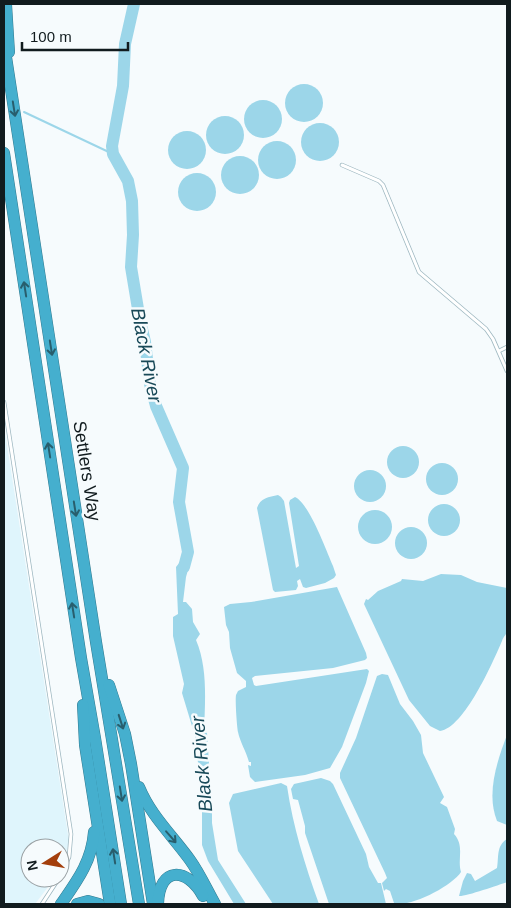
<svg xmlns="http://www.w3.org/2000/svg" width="511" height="908" font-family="Arial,sans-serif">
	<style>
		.built { fill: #dff5fc }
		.water { fill: #9cd6e9 }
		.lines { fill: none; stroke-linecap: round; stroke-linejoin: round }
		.stream { stroke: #9cd6e9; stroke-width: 2 }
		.river { stroke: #9cd6e9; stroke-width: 12 }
		.service-casing { stroke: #9db7c0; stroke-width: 4.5 }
		.motorway-casing { stroke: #337b90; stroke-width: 12 }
		.service { stroke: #fff; stroke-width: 3 }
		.motorway { stroke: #45afce; stroke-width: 11 }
		.oneway { stroke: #285e6d }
		.labels { text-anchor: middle; stroke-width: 5; stroke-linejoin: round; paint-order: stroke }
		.street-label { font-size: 18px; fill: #111b1e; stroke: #f6fbfd }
		.water-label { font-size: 19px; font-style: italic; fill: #184958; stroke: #f6fbfd }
	</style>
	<rect width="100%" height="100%" fill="#f6fbfd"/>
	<path class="built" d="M 4,426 L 69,841 L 62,868 L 60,871 L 60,848 L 30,848 L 30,878 L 55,878 L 35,904 L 4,904 Z"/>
	<g class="water">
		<circle cx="304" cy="103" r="19"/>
		<circle cx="263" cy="119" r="19"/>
		<circle cx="225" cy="135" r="19"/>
		<circle cx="320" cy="142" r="19"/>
		<circle cx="187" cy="150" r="19"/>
		<circle cx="277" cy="160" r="19"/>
		<circle cx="240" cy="175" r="19"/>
		<circle cx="197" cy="192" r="19"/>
		<circle cx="403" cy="462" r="16"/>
		<circle cx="442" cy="479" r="16"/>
		<circle cx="370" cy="486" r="16"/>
		<path d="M 278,495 L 281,497 L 284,501 L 296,568 L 299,566 L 289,503 L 290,500 L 295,497 C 309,503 326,550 333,566 L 336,575 L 334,578 L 325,583 L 306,588 L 303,587 L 300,579 L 297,581 L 298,586 L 296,590 L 275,592 L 273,590 L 257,508 C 260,498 269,497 278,495 Z"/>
		<circle cx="444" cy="520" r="16"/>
		<circle cx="375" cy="527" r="17"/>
		<circle cx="411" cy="543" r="16"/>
		<path d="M 188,552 L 192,556 L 186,577 L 183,602 L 186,602 L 192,609 L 193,622 L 200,634 L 196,640 C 208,668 205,702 204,732 L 207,733 L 212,808 L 212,823 L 218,860 L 246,904 L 234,904 L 208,861 L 202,845 L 202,799 L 195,736 L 182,693 L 184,684 L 173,636 L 173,617 L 178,614 L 176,567 Z"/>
		<path d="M 441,574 L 461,575 L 477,582 L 507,588 C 507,602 509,617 507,631 C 507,634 503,637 502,641 C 493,662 464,728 440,731 L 430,726 L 409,700 L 364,604 L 366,599 L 368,600 L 378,591 L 401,581 L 402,579 L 423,581 Z"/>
		<path d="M 337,587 L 366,653 L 367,658 L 365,660 L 333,668 L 255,676 L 252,678 L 254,685 L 256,686 L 367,669 L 369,671 L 366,683 L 342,747 L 330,768 L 305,775 L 255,782 L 250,777 L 248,765 L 251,766 L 251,762 L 249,762 C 246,751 240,742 238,732 C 237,727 235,701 236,695 L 238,691 L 246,687 L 246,681 L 237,673 L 230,648 L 229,632 L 226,625 L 224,607 L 230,604 L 251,602 Z"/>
		<path d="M 382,674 L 388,675 L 400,704 L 413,721 L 421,735 L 423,753 L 444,797 L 440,803 L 447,807 L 455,829 L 454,834 C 465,846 457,859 461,872 C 452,886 410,908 394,903 L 390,891 L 386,889 L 384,891 L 382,883 L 387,878 L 385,873 L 340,778 L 340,773 L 356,738 L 377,676 Z"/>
		<path d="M 507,735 L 507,825 L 497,821 C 486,794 497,761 507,735 Z"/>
		<path d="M 321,778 L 330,781 L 333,784 L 366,854 L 369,867 L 378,883 L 381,883 L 386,904 L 329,904 L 305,833 L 305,826 L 298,800 L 293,799 L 291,789 L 294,784 Z"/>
		<path d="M 281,783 L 287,786 C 293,827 305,865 319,904 L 273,904 L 238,851 L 229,803 L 233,794 Z"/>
		<path d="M 507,839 L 507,882 C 499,885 464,897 459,896 L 463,881 L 467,873 L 471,874 L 475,881 L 497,868 C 499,857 496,846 507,839 Z"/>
	</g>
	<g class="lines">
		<path class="stream" d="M 24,112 L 113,154"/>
		<path class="river" d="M 134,4 L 125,44 L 123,86 L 112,146 L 113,154 L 128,181 L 132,201 L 133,235 L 131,267 L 140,321 L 145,342 L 150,384 L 156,406 L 183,468 L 179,502 L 188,552 L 184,567"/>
		<defs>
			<g id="service">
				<path d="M 342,165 L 379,181 L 383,185 L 419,272 L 486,329 L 493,339 L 507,371"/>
				<path d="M 499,351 L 507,347"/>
				<path d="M 4,402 L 71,834 L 69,857 L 60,877"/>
				<path d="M 42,904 L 59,878"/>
			</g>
			<g id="motorway">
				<path d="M 6,4 L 9,52"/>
				<path d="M 4,44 L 96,642 L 139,904"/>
				<path d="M 4,153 L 81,658 L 95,738 L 121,904"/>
				<path d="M 109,685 L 125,734 L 131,764 L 153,904"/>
				<path d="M 83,705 L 85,745 L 110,904"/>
				<path d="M 139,787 C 151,816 172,835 190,860 C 200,874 207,890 215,904"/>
				<path d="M 61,904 C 77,881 92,861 94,832"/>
				<path d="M 77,904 L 88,901 L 99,904"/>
				<path d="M 158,904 C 159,866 187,867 203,896"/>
			</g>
		</defs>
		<use href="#service" class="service-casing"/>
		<use href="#motorway" class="motorway-casing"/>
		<use href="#service" class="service"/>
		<use href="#motorway" class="motorway"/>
	</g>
	<defs><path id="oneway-shaft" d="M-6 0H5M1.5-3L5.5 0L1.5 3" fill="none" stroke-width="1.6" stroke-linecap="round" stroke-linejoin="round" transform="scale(1.25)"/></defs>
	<g class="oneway">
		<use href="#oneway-shaft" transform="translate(14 109) rotate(81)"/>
		<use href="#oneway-shaft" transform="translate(25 289) rotate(-99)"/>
		<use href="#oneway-shaft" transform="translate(51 348) rotate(81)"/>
		<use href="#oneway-shaft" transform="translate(49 450) rotate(-99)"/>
		<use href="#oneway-shaft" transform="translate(75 509) rotate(81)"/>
		<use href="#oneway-shaft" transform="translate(73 610) rotate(-99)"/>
		<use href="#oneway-shaft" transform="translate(121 722) rotate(72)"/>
		<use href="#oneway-shaft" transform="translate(121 794) rotate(81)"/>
		<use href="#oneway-shaft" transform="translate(171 837) rotate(49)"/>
		<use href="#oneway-shaft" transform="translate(114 856) rotate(-99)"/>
	</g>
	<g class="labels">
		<g class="street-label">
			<text transform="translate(87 471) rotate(81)" y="6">Settlers Way</text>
		</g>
		<g class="water-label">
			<text transform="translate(147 355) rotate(79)" y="7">Black River</text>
			<text transform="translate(201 764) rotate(-95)" y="7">Black River</text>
		</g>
	</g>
	<rect width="511" height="908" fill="none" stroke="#111b1e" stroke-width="10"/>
	<g transform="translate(45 863) rotate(259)"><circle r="24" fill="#f6fbfd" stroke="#9aa1a4"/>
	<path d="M0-4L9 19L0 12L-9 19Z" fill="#a33f0c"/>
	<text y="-8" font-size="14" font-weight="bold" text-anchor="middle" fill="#111b1e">N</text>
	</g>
	<path d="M22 42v8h106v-8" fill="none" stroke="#111b1e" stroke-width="2.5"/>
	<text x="30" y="42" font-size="15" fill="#111b1e" stroke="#f6fbfd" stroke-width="4" paint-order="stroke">100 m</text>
</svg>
